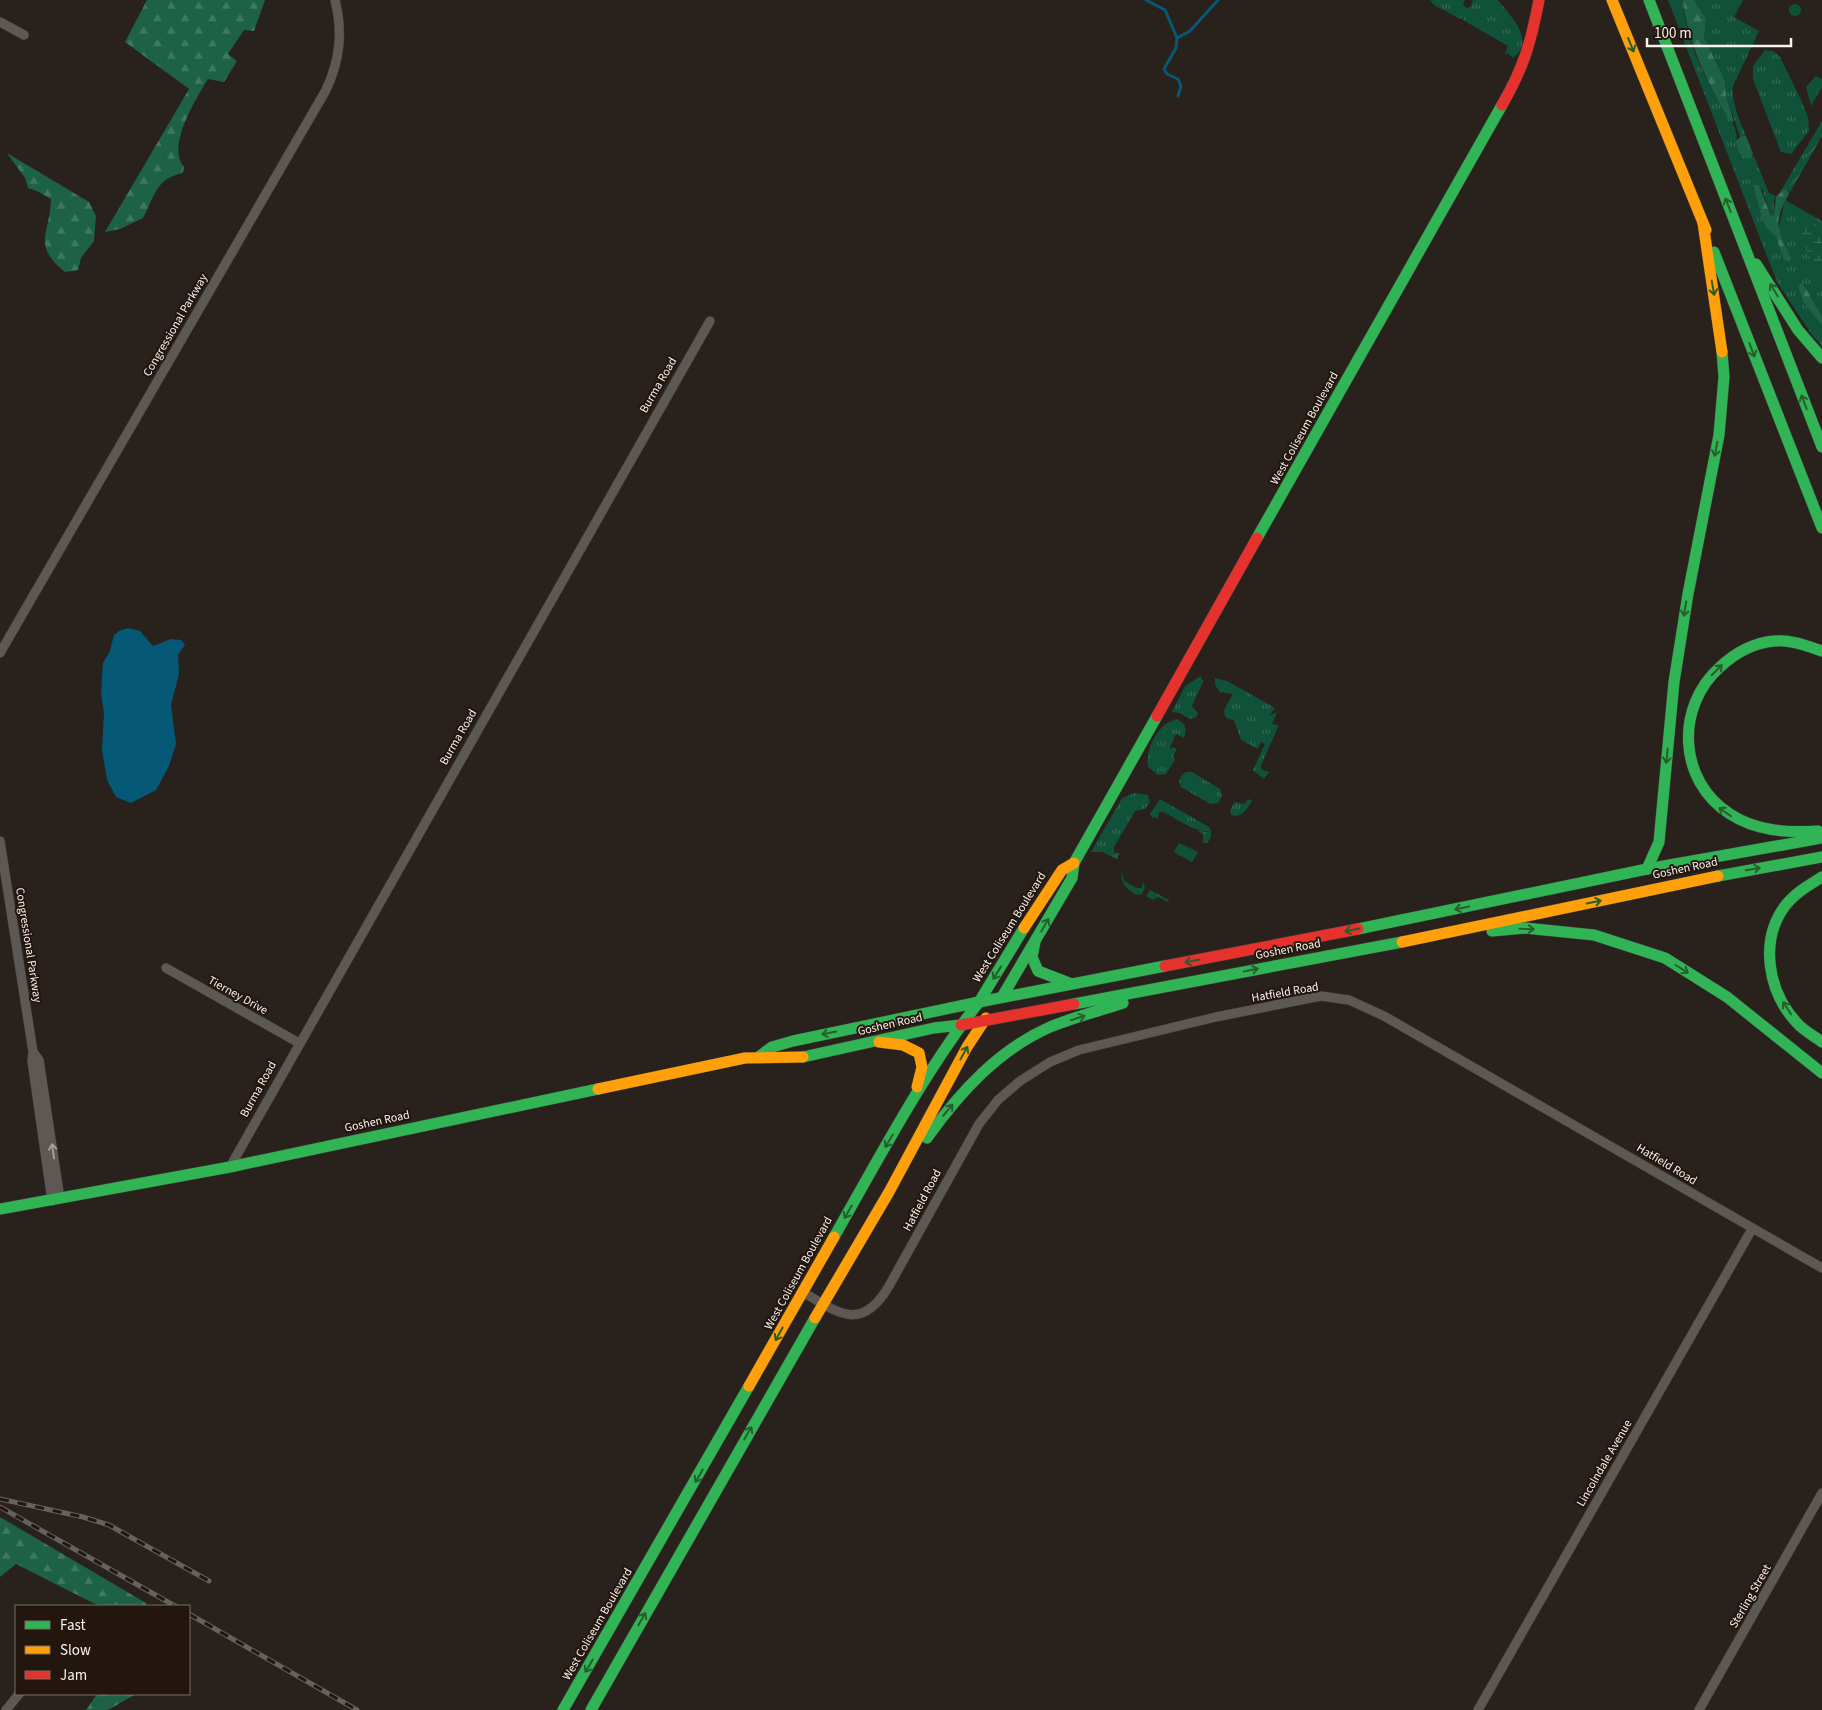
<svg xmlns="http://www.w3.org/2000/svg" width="1822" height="1710" font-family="'Source Sans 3',sans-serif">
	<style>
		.grass { fill: url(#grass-tufts) }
		.forest { fill: url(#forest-firs) }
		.wetland { fill: url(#wetland-marsh) }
		.garden { fill: url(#garden-furrows) }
		.water { fill: #065976 }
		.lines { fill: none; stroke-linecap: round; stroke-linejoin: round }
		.stream { stroke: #065976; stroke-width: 3 }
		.street-casing { stroke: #423d39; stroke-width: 10 }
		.fast-casing { stroke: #423d39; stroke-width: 12 }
		.slow-casing { stroke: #423d39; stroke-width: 12 }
		.jam-casing { stroke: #423d39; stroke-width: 12 }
		.street { stroke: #5d5854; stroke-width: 9 }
		.fast { stroke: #30b455; stroke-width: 11 }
		.slow { stroke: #ff9f0a; stroke-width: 11 }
		.jam { stroke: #e5322d; stroke-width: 11 }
		.rail-casing { stroke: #65615d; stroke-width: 5 }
		.rail { stroke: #22160f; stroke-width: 3; stroke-dasharray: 9; stroke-linecap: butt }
		.oneway { stroke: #285d2e }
		.oneway2 { stroke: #a49d98 }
		.labels { text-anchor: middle; stroke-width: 4; stroke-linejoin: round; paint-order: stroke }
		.street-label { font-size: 12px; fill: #faf2ec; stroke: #22160f }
	</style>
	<defs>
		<pattern id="grass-tufts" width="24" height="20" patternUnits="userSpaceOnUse" patternTransform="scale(1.25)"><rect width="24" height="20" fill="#105139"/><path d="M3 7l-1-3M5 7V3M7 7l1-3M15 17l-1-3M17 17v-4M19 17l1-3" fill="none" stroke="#346a56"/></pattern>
		<pattern id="forest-firs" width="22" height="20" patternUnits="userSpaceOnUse" patternTransform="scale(1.25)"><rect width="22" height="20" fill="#1d6146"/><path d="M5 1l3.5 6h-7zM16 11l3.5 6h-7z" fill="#3f7861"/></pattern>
		<pattern id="wetland-marsh" width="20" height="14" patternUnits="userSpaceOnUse" patternTransform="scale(1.25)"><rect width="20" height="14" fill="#105139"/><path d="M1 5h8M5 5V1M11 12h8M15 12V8" fill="none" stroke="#346a56"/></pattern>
		<pattern id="garden-furrows" width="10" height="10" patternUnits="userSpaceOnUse" patternTransform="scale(1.25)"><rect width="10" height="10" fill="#105139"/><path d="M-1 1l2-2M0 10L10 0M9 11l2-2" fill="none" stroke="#346a56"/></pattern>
	</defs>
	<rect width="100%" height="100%" fill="#28211c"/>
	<g class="grass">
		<path d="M 1430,0 L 1465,0 L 1463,5 L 1467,8 L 1471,6 L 1473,0 L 1498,0 C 1509,15 1537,40 1513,58 L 1508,53 L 1505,54 L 1508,46 L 1463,20 L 1463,18 L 1460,19 L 1434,5 Z"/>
		<path d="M 1668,0 L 1683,0 C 1685,44 1709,87 1732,122 C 1741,136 1732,150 1747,158 L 1753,157 L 1753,154 L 1769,193 L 1776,196 L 1774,201 L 1774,214 L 1771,216 L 1762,189 L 1753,186 L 1766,227 L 1776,237 L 1789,262 L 1789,255 L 1778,230 L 1785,200 L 1822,221 L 1822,316 L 1802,282 L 1804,303 L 1822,326 L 1822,346 L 1812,335 L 1777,282 Z"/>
		<path d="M 1694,0 L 1743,0 L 1734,17 L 1759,31 L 1733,86 C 1731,103 1740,120 1746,136 L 1744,138 L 1740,137 L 1726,95 L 1725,81 L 1704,37 L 1706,19 Z"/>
		<circle cx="1795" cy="10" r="6"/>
		<path d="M 1765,50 L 1773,51 L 1780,57 L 1801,100 L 1808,117 L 1809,131 L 1791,154 L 1781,152 L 1753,79 L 1753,66 Z"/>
		<path d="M 1816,76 L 1822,79 L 1822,87 L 1811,106 L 1806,87 Z"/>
		<path d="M 1822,121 L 1822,130 L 1787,192 L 1780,192 Z"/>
		<path d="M 1201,676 L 1203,682 L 1192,706 L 1198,713 L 1196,717 L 1190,719 L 1179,713 L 1172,712 L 1185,686 Z"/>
		<path d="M 1215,678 L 1227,681 L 1275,708 L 1269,716 L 1277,712 L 1272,724 L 1278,725 L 1278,727 L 1261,765 L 1261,769 L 1269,772 L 1264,779 L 1253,770 L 1265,744 L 1261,742 L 1258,749 L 1241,740 L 1234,720 L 1228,719 L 1225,716 L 1224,710 L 1233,694 L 1220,692 L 1215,685 Z"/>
		<path d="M 1177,719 L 1184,724 L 1186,730 L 1184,738 L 1176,734 L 1170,747 L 1171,749 L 1173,747 L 1177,749 L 1173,756 L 1175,760 L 1166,774 L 1158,775 L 1148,767 C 1145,749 1158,723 1177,719 Z"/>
		<path d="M 1192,772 L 1220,789 L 1222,796 L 1218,803 L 1210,804 L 1181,787 L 1179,781 C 1182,774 1185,771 1192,772 Z"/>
		<path d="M 1135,793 L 1148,795 L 1150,802 L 1145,809 L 1135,811 L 1114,847 L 1114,853 L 1120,853 L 1117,859 L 1102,852 L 1091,852 L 1122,798 Z"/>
		<path d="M 1160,799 L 1209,827 L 1211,830 C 1196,834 1179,820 1164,812 L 1159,812 L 1158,818 L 1152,817 L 1150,814 Z"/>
		<path d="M 1248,799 L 1252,801 C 1247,809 1241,819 1231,815 L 1230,810 L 1235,802 L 1245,804 Z"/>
		<path d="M 1179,843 L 1198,852 L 1192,862 L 1174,852 Z"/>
		<path d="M 1122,873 L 1124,881 L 1137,888 L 1142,888 L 1142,882 L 1145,887 L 1142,894 L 1138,895 C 1130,892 1119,883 1122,873 Z"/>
		<path d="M 1150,890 L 1169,900 L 1168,902 L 1158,897 L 1153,900 L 1146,896 Z"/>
	</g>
	<g class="forest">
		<path d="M 147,0 L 265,0 L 254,31 L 244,30 L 228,54 L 237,61 L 224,82 L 208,79 C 196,99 166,146 184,167 L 183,173 C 155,179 155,196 143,218 L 120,229 L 105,232 L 189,89 L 125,42 Z"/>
		<path d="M 1683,0 L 1694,0 L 1706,19 L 1704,37 L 1725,81 L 1726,95 L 1734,122 L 1730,121 C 1708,84 1687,43 1683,0 Z"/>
		<path d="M 1746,136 L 1753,154 L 1751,159 C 1741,158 1737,151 1736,141 L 1740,137 Z"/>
		<path d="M 7,153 L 89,202 L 96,216 L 94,241 L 81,258 L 78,270 L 65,272 C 31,244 50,235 51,199 L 37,191 L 28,188 L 25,178 Z"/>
		<path d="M 1753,185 L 1759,185 L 1771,216 L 1774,214 L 1776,197 L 1784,189 L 1787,190 L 1789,194 C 1771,225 1779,230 1791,259 L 1789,262 L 1784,260 L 1776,237 L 1766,227 L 1762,218 Z"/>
		<path d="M 1802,282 L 1822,316 L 1822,326 L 1804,303 L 1798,286 Z"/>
		<path d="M 0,1517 L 146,1603 L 147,1606 L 99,1606 L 16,1564 L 0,1577 Z"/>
		<path d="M 97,1694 L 136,1694 L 108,1710 L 86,1710 Z"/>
	</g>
	<path class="wetland" d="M 1798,215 L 1822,228 L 1822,275 C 1807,261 1801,234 1798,215 Z"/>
	<g class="garden">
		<path d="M 1822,130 L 1822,136 L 1789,194 L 1788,189 Z"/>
		<path d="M 1201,830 L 1206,832 L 1211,830 L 1211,837 L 1207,843 L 1203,843 L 1203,834 L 1198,831 Z"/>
	</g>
	<path class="water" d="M 128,628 L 140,631 L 153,646 L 171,639 L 181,640 L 185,645 L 178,655 L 179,674 L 171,705 L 176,744 L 169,766 L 156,790 L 131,803 L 116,797 L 107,780 L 102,750 L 104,713 L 101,694 L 103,663 L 110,651 L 114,635 L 119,631 Z"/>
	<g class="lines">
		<g class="stream">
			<path d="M 1146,0 L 1165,10 L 1177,38 L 1190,31 L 1218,0"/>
			<path d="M 1177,38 L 1176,48 L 1164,69 L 1167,74 L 1178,79 L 1181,86 L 1178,96"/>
		</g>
		<defs>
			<g id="street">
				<path d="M 0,22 L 24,35"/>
				<path d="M 0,653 L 326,90 C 340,60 343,32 335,0"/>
				<path d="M 0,841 L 33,1052 L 32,1061 L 52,1201"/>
				<path d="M 166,968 L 299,1043"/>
				<path d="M 33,1052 L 39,1060 L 60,1199"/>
				<path d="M 230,1167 L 710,321"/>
				<path d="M 803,1292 C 839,1314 862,1332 889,1286 L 979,1124 L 998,1100 L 1020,1081 L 1050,1062 L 1079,1050 L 1216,1017 L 1321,996 L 1349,1000 L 1384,1016 L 1822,1268"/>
				<path d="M 6,1710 L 19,1694"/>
				<path d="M 1478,1710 L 1752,1229"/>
				<path d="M 1699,1710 L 1822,1493"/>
			</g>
			<g id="fast">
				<path d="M 1649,0 L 1822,447"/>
				<path d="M 1714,252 L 1822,528"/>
				<path d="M 1756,264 L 1798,330 L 1822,358"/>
				<path d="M 1257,538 L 1502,105"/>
				<path d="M 1818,831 C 1787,833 1756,831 1730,814 C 1678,781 1675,707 1720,667 C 1735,653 1753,643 1774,641 C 1790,639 1807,646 1822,651"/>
				<path d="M 1647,869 L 1659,842 L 1674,682 L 1688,594 L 1719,435 L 1724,377 L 1722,352"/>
				<path d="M 1718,876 L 1822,857"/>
				<path d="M 1822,877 C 1809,885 1795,893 1785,906 C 1759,941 1768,992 1797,1023 C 1804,1031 1814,1036 1822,1042"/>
				<path d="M 1358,929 L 1647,869 L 1822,838"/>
				<path d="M 1492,931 L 1525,928 L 1594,935 L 1665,958 L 1727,997 L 1822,1073"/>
				<path d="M 1035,942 L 1032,957 L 1038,971 L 1069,983"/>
				<path d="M 1002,997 L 1072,878 L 1074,863 L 1157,716"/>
				<path d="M 1074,1004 L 1402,942"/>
				<path d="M 760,1056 L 772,1047 L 793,1041 L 979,1002 L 1024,928"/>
				<path d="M 803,1057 L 934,1028 L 961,1025"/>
				<path d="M 927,1138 C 960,1092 998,1050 1050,1027 C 1074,1017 1099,1011 1123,1003"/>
				<path d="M 0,1209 L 230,1167 L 598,1089"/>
				<path d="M 834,1237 C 878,1160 924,1072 979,1002 L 1165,966"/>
				<path d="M 563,1710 L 749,1386"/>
				<path d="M 591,1710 L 815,1318"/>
			</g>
			<g id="slow">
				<path d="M 1612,0 L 1706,230"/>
				<path d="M 1703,223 L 1722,352"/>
				<path d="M 1024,928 L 1062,870 L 1074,863"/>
				<path d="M 1402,942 L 1718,876"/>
				<path d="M 879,1042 L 903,1045 L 919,1053 L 922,1067 L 917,1087"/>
				<path d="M 598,1089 L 745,1058 L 803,1057"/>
				<path d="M 815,1318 L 889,1192 L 967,1047 L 986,1018"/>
				<path d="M 749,1386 L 834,1237"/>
			</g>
			<g id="jam">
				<path d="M 1502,105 C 1524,67 1531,42 1539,0"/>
				<path d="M 1157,716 L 1257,538"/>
				<path d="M 1165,966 L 1358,929"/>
				<path d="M 961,1025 L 1074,1004"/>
			</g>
		</defs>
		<use href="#street" class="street-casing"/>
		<use href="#fast" class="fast-casing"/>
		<use href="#slow" class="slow-casing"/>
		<use href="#jam" class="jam-casing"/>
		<use href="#street" class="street"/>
		<use href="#fast" class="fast"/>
		<use href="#slow" class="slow"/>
		<use href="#jam" class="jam"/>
		<defs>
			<g id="rail">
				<path d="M 0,1499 L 83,1517 L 109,1525 L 209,1581"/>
				<path d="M 0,1507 L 175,1606"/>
				<path d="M 189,1614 L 357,1710"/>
			</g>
		</defs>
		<use href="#rail" class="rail-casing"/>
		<use href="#rail" class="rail"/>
	</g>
	<defs><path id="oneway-shaft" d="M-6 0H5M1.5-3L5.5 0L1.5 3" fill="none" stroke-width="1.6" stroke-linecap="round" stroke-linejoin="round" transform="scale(1.25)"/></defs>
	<g class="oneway">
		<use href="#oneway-shaft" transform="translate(1631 45) rotate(68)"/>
		<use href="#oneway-shaft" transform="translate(1728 205) rotate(-111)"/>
		<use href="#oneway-shaft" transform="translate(1713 288) rotate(80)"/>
		<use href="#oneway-shaft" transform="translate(1774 290) rotate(-121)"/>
		<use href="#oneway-shaft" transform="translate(1752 350) rotate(69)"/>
		<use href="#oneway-shaft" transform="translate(1804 402) rotate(-111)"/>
		<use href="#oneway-shaft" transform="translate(1716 449) rotate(101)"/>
		<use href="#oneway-shaft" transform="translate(1685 609) rotate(99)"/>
		<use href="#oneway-shaft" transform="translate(1717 670) rotate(-45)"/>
		<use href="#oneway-shaft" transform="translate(1667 756) rotate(95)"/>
		<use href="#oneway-shaft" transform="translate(1725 812) rotate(-145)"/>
		<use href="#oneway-shaft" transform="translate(1753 869) rotate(-10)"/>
		<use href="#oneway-shaft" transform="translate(1594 902) rotate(-12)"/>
		<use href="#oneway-shaft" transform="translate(1462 908) rotate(168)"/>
		<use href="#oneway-shaft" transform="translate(1045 925) rotate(-60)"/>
		<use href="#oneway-shaft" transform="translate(1527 929) rotate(2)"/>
		<use href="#oneway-shaft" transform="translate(1352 930) rotate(169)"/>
		<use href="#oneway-shaft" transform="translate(1192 961) rotate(169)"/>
		<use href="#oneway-shaft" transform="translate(1682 969) rotate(32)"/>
		<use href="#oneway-shaft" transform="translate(1251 970) rotate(-11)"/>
		<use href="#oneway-shaft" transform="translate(997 973) rotate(122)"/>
		<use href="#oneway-shaft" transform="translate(1787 1008) rotate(-123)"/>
		<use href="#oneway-shaft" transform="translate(1078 1018) rotate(-18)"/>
		<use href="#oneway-shaft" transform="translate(829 1033) rotate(168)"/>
		<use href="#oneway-shaft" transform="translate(964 1053) rotate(-61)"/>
		<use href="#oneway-shaft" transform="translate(948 1110) rotate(-50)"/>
		<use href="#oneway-shaft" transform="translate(889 1141) rotate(121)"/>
		<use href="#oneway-shaft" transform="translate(848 1212) rotate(120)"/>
		<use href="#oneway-shaft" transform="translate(779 1334) rotate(119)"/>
		<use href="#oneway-shaft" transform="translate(748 1433) rotate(-60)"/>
		<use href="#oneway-shaft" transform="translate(699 1476) rotate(120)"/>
		<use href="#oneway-shaft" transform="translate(642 1619) rotate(-60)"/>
		<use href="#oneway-shaft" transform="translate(589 1666) rotate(121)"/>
	</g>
	<use class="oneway2" href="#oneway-shaft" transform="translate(53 1151) rotate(-98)"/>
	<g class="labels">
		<g class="street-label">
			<text transform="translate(175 325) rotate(-60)" y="4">Congressional Parkway</text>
			<text transform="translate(658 385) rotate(-60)" y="4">Burma Road</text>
			<text transform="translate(1304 428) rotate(-61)" y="4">West Coliseum Boulevard</text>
			<text transform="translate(458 737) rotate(-60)" y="4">Burma Road</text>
			<text transform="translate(1685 868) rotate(-12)" y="4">Goshen Road</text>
			<text transform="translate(1009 927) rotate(-58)" y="4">West Coliseum Boulevard</text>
			<text transform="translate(29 945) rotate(81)" y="4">Congressional Parkway</text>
			<text transform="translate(1288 949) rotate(-11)" y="4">Goshen Road</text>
			<text transform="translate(1285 992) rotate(-10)" y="4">Hatfield Road</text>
			<text transform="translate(238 995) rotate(29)" y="4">Tierney Drive</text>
			<text transform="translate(890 1024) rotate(-13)" y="4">Goshen Road</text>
			<text transform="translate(258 1089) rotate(-61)" y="4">Burma Road</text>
			<text transform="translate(377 1121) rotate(-12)" y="4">Goshen Road</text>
			<text transform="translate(1667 1164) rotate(31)" y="4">Hatfield Road</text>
			<text transform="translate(922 1200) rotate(-62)" y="4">Hatfield Road</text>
			<text transform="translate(798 1273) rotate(-61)" y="4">West Coliseum Boulevard</text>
			<text transform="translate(1604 1463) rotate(-60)" y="4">Lincolndale Avenue</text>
			<text transform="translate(1750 1596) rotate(-60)" y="4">Sterling Street</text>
			<text transform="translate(597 1624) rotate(-60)" y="4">West Coliseum Boulevard</text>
		</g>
	</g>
	<rect x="15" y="1605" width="175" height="90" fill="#22160f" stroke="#786e67"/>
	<rect x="25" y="1621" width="25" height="8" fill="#30b455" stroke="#786e67"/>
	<text x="60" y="1630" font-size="15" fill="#faf2ec">Fast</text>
	<rect x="25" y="1646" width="25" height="8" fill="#ff9f0a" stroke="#786e67"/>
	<text x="60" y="1655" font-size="15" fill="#faf2ec">Slow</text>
	<rect x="25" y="1671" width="25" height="8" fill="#e5322d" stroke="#786e67"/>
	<text x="60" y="1680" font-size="15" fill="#faf2ec">Jam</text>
	<path d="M1647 38v8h144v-8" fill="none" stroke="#faf2ec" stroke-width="2.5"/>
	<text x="1654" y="38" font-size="15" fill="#faf2ec" stroke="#22160f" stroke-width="4" paint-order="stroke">100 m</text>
</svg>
